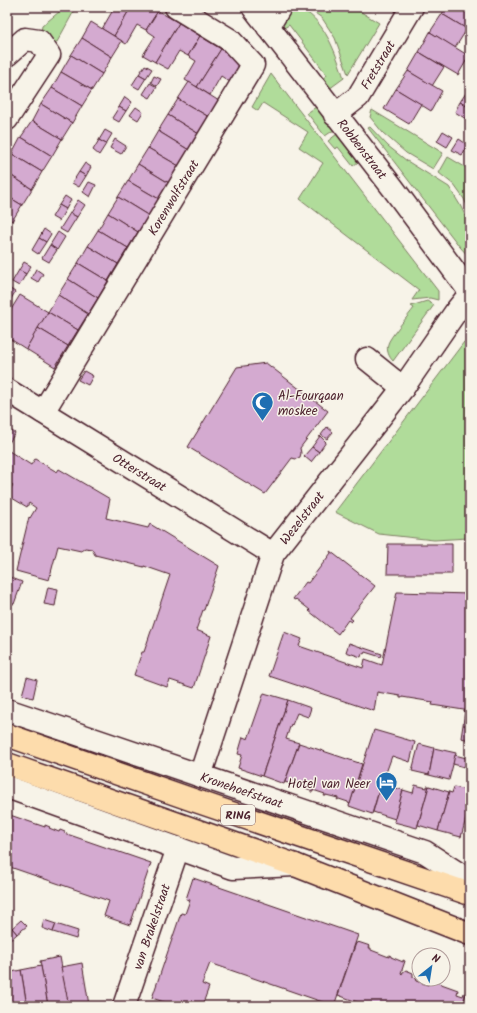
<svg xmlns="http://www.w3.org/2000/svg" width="477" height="1013" font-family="Kalam,sans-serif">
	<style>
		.green { fill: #b0dc9a; stroke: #7d7e62 }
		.building { fill: #d4aad0; stroke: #4a1f2b }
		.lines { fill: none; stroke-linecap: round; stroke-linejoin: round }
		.minor-casing { stroke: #4a1f2b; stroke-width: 25 }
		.major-casing { stroke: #4a1f2b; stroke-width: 25 }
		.minor { stroke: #f7f3e8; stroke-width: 22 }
		.major { stroke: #fddcac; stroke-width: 22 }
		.labels { text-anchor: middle; stroke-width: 3; stroke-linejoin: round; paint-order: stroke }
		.shield { fill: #f7f3e8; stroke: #7e5f64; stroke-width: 1 }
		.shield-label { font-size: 12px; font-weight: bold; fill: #4a1f2b }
		.street-label { font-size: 13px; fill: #4a1f2b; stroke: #f7f3e8 }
		.poi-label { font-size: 13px; fill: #4a1f2b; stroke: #f7f3e8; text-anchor: start }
	</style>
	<rect width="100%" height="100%" fill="#f7f3e8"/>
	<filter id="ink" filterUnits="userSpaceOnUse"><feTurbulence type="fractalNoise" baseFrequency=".025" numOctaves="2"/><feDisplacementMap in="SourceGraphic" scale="8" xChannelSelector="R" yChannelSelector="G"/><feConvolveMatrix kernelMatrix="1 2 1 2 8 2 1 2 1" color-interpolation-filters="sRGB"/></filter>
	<g filter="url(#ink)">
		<g class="green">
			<path d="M 65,7 L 73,7 L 74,11 L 57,42 L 51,42 L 41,32 L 42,26 Z"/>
			<path d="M 289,7 C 321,7 336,54 344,78 L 329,89 L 321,80 L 327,75 L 289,25 L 282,29 L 278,26 Z"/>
			<path d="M 306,7 L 353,7 L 379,23 L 348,74 L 335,38 L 322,18 Z"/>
			<path d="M 271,74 L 438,291 L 438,300 L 430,298 L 412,300 L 419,290 L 300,199 L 323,163 L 299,147 L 308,132 L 263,103 L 258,111 L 252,107 Z"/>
			<path d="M 316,107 L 334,130 L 325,136 L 307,113 Z"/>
			<path d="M 372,110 L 443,153 L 433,169 L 406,153 L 383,133 L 370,117 Z"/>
			<path d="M 370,127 L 388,146 L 407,161 L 449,187 L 460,205 L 469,223 L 470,228 L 470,258 L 460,247 L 368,128 Z"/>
			<path d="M 337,134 L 358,162 L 353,166 L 338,147 L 335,149 L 328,141 Z"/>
			<path d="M 448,157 L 470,170 L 470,212 L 464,199 L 454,185 L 439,173 Z"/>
			<path d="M 427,301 L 434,305 L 393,361 C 389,357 386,350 388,344 C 389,338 409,315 414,308 L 411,306 Z"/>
			<path d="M 470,340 L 470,536 L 468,538 L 434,540 L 379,534 L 335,512 L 464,342 Z"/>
		</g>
		<g class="building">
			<path d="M 107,7 L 131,7 L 114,36 L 102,29 L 113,10 Z"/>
			<path d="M 131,7 L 152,7 L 158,11 L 146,30 L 137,25 L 126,44 L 114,36 Z"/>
			<path d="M 446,7 L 470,7 L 470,23 L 467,29 L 442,14 Z"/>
			<path d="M 158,11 L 179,23 L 155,62 L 143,55 L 155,36 L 146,30 Z"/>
			<path d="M 442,14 L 467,29 L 455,48 L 430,32 Z"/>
			<path d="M 91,22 L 122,41 L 112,57 L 82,38 Z"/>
			<path d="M 179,23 L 200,36 L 188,56 L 179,51 L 168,69 L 155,62 Z"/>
			<path d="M 430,32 L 469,56 L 458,75 L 419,52 Z"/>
			<path d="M 200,36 L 221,49 L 197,87 L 185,80 L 196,61 L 188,56 Z"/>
			<path d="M 82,38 L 112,57 L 102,74 L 71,55 Z"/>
			<path d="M 221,49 L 242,62 L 230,82 L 221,76 L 210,95 L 197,87 Z"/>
			<path d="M 419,52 L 444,67 L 432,86 L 408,71 Z"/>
			<path d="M 71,55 L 102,74 L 92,90 L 61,72 Z"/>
			<path d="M 145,65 L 152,69 L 146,78 L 139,74 Z"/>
			<path d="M 408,71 L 442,91 L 431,111 L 396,89 Z"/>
			<path d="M 61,72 L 92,90 L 82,106 L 52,88 Z"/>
			<path d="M 139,74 L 146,78 L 139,89 L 132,85 Z"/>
			<path d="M 154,76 L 161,79 L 157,86 L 151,82 Z"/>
			<path d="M 189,82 L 219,101 L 209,117 L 178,99 Z"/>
			<path d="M 150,83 L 157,87 L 150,98 L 143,94 Z"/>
			<path d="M 52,88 L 82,106 L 72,123 L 41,104 Z"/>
			<path d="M 396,89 L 421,104 L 409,124 L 384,109 Z"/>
			<path d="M 466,93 L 470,95 L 470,108 L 460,102 Z"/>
			<path d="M 125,97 L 132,102 L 126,111 L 119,107 Z"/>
			<path d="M 178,99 L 209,117 L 199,134 L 168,115 Z"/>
			<path d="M 460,102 L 470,108 L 470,111 L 466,119 L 455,112 Z"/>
			<path d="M 41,104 L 72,123 L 62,139 L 32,121 Z"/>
			<path d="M 119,107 L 126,111 L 119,122 L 112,118 Z"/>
			<path d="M 136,107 L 143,112 L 138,120 L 130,115 Z"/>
			<path d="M 168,115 L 199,134 L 189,150 L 158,131 Z"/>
			<path d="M 32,121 L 62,139 L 52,156 L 21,137 Z"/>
			<path d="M 105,130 L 112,134 L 106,144 L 99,140 Z"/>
			<path d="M 158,131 L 189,150 L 179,166 L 148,148 Z"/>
			<path d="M 443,131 L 453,137 L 447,147 L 437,141 Z"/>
			<path d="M 21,137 L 52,156 L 42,172 L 12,154 Z"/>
			<path d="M 115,139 L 126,146 L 121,154 L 110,148 Z"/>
			<path d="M 459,139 L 468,145 L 462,155 L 452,150 Z"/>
			<path d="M 99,140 L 106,144 L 99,155 L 93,150 Z"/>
			<path d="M 148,148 L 179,166 L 169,183 L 138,164 Z"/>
			<path d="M 12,154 L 42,172 L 32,189 L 7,173 L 7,161 Z"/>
			<path d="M 85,163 L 91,167 L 86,176 L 79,172 Z"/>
			<path d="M 138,164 L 169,183 L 159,199 L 128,181 Z"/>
			<path d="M 79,172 L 86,176 L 79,187 L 72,183 Z"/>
			<path d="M 7,173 L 32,189 L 22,205 L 7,196 Z"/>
			<path d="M 128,181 L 159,199 L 149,216 L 118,197 Z"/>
			<path d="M 89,182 L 96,185 L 90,197 L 83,192 Z"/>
			<path d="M 7,196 L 22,205 L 12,221 L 7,218 Z"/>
			<path d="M 65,196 L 71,200 L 66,209 L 59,205 Z"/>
			<path d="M 118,197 L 149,216 L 138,232 L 108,213 Z"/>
			<path d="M 78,200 L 85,205 L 77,217 L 70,213 Z"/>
			<path d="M 59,205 L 66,209 L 59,221 L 52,217 Z"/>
			<path d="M 70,213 L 77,217 L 67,233 L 60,229 Z"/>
			<path d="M 108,213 L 138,232 L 128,248 L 98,230 Z"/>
			<path d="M 44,229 L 51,234 L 46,242 L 39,238 Z"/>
			<path d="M 98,230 L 128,248 L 118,264 L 88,246 Z"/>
			<path d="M 58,232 L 65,237 L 57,250 L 50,245 Z"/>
			<path d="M 39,238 L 46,242 L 38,254 L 32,250 Z"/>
			<path d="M 50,245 L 57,250 L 49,262 L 42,258 Z"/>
			<path d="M 88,246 L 118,264 L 108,281 L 78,263 Z"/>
			<path d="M 24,262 L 31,266 L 26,274 L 19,270 Z"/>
			<path d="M 78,263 L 108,281 L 98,298 L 68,279 Z"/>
			<path d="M 36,269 L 43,274 L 38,282 L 31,278 Z"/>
			<path d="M 19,270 L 26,274 L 19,286 L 12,282 Z"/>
			<path d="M 68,279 L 98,298 L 88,314 L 58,295 Z"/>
			<path d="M 7,287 L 15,292 L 7,306 Z"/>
			<path d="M 20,295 L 48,312 L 26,349 L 7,337 L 7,316 Z"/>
			<path d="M 58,295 L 88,314 L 78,330 L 48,312 Z"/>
			<path d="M 48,312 L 78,330 L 68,346 L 38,328 Z"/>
			<path d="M 38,328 L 68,346 L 55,367 L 26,349 Z"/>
			<path d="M 266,363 L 328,411 L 300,448 L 301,453 L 300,457 L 296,459 L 292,458 L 265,494 L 188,447 L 237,367 Z"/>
			<path d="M 84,371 L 93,376 L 88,385 L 78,380 Z"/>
			<path d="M 327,427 L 333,432 L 327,439 L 321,435 Z"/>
			<path d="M 7,428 L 15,433 L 7,446 Z"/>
			<path d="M 320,436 L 326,442 L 319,452 L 312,447 Z"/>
			<path d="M 312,447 L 319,452 L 311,462 L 304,456 Z"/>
			<path d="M 9,451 L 31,465 L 35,459 L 57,472 L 59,469 L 110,499 L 106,518 L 148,528 L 150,524 L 219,566 L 204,610 L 203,610 L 196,630 L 211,636 L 194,688 L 170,680 L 167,687 L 134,675 L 142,652 L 144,652 L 170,575 L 144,566 L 144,567 L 95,555 L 92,549 L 85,548 L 81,551 L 58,546 L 49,580 L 16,571 L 29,517 L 30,518 L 36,508 L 29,503 L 27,507 L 7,495 L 13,485 L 7,482 L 7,454 Z"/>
			<path d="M 388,544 L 452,544 L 452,574 L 387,574 Z"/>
			<path d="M 330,551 L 375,586 L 350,618 L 353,620 L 351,622 L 348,620 L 338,634 L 309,611 L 310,610 L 296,599 L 295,600 L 293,599 L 306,582 L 308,583 L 331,553 Z"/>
			<path d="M 7,576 L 22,582 L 14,604 L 7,602 Z"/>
			<path d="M 48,587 L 58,589 L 55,606 L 44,604 Z"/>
			<path d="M 397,592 L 470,594 L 470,711 L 432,705 L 433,702 L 402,697 L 402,698 L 400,698 L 400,696 L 377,692 L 374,711 L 269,676 L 284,632 L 302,639 L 299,646 L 363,668 L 365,659 L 382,665 Z"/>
			<path d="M 349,643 L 382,654 L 381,657 L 365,652 L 364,654 L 362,653 L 361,657 L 346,652 Z"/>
			<path d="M 27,677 L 37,680 L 33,698 L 22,695 Z"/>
			<path d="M 264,693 L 288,700 L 262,776 L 238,768 L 242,755 L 238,754 L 243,737 L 248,739 Z"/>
			<path d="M 288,700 L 311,708 L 308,717 L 297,713 L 292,725 L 291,724 L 286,739 L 299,743 L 284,784 L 262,776 Z"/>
			<path d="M 465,710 L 470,711 L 470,726 L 463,725 Z"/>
			<path d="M 463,725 L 470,726 L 470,740 L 461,738 Z"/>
			<path d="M 374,730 L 415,742 L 410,762 L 392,756 L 382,784 L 381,784 L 372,814 L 349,806 Z"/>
			<path d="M 299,743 L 362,764 L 350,804 L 348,803 L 348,802 L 339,799 L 337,800 L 338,798 L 326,795 L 326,796 L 324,796 L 325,794 L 313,790 L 313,792 L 311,792 L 311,790 L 300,786 L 300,788 L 298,787 L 285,782 Z"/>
			<path d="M 419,744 L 434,748 L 429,775 L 412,771 Z"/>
			<path d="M 434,748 L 456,753 L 449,780 L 429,775 Z"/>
			<path d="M 455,755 L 470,759 L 468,768 L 453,764 Z"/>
			<path d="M 381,784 L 403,790 L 395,819 L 373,812 Z"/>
			<path d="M 415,785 L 427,788 L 427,786 L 429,786 L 417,828 L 394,822 L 403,790 L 413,793 Z"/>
			<path d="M 429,786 L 449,792 L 438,831 L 418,825 Z"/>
			<path d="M 454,787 L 470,791 L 470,803 L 461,837 L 438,831 L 449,792 L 452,793 Z"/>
			<path d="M 7,814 L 45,827 L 45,825 L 50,827 L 49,828 L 59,832 L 60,830 L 65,832 L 64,833 L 151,863 L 130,925 L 104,916 L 109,901 L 7,866 Z"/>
			<path d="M 193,878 L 358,935 L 334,1006 L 210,963 L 202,984 L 209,987 L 202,1006 L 176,1006 L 152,998 L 181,913 L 185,914 L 190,900 L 186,899 Z"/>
			<path d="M 21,920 L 27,926 L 17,934 L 12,928 Z"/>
			<path d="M 44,920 L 56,924 L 53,932 L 42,928 Z"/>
			<path d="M 56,924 L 78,931 L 76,939 L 53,932 Z"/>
			<path d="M 12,928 L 17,934 L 7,943 L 7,932 Z"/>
			<path d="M 358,942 L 370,946 L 369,948 L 371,948 L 371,950 L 389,957 L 389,955 L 391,956 L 391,957 L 403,962 L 403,960 L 405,961 L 401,973 L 402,974 L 403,972 L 406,970 L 413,973 L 413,977 L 417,978 L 416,981 L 428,985 L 429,983 L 432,984 L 433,981 L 458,990 L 457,994 L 463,996 L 464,993 L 466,994 L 462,1006 L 368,1006 L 338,995 L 356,943 L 357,943 Z"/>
			<path d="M 60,957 L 69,1006 L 48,1006 L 40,961 Z"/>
			<path d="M 82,963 L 89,1005 L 69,1006 L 61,967 Z"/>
			<path d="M 41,966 L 48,1006 L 27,1006 L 21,970 Z"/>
			<path d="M 21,970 L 27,1006 L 7,1006 L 7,973 Z"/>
		</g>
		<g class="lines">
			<defs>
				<g id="minor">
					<path id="s1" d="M 253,7 L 393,188 L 470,292"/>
					<path d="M 268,27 L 280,7"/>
					<path d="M 7,55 L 25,39 L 39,41 L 49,55 L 7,119"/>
					<path id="s2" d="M 335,115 L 358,97 L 412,7"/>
					<path d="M 367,359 L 403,388"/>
					<path id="s3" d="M 7,390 L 273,554"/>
					<path id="s4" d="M 43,412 L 253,65 L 230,40 L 176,7"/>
					<path id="s5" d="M 7,710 L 425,852 L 470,881"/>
					<path id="s6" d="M 200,776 L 273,554 L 403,388 L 457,310 L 470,294"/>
					<path d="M 7,787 L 233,868 L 295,865"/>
					<path id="s7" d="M 124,1006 L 178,848"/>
				</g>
				<g id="major">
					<path d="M 7,735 L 193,800 L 470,894"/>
					<path d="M 7,764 L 295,865 L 470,934"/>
				</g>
			</defs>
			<use href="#minor" class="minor-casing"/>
			<use href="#major" class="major-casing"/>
			<use href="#minor" class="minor"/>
			<use href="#major" class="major"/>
		</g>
	</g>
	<defs>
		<symbol id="mosque-pin" viewBox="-11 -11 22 30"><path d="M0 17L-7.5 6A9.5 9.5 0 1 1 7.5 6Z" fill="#1f6fb2" stroke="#f7f3e8"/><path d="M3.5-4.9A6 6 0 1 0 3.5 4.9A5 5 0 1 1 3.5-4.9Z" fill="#fff"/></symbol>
		<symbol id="hotel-pin" viewBox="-11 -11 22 30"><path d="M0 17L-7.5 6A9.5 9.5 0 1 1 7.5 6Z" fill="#1f6fb2" stroke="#f7f3e8"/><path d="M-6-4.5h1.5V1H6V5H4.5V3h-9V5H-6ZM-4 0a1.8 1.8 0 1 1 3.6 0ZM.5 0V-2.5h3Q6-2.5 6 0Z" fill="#fff"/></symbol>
	</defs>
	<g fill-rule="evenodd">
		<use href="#mosque-pin" x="250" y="390" width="25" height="34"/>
		<use href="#hotel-pin" x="374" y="770" width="25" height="34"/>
	</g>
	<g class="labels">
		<rect class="shield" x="221" y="805" width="34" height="20" rx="3"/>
		<g class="shield-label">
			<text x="238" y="819">RING</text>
		</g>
		<g class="street-label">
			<text dy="5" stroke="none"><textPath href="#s2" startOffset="67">Fretstraat</textPath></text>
			<text dy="5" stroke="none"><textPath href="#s1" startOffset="179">Robbenstraat</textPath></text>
			<text dy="5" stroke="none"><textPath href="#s4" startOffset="251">Korenwolfstraat</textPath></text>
			<text dy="5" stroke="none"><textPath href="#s3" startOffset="156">Otterstraat</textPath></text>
			<text dy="5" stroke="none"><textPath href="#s6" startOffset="280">Wezelstraat</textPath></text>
			<text dy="5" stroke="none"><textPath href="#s5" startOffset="248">Kronehoefstraat</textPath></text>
			<text dy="5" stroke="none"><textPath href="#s7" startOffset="84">van Brakelstraat</textPath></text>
		</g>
		<g class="poi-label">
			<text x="278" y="400">Al-Fourqaan<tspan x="278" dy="15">moskee</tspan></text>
			<text x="370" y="788" text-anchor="end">Hotel van Neer</text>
		</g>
	</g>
	<rect width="477" height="1013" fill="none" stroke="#f7f3e8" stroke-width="24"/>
	<rect x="12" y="12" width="453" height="989" fill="none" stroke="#4a1f2b" stroke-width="1.5" filter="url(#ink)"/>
	<g transform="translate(431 967) rotate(30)"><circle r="19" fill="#f7f3e8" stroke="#b29e9c"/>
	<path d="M0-3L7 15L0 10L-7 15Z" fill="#1f6fb2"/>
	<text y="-6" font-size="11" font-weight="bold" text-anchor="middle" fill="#4a1f2b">N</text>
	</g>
</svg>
